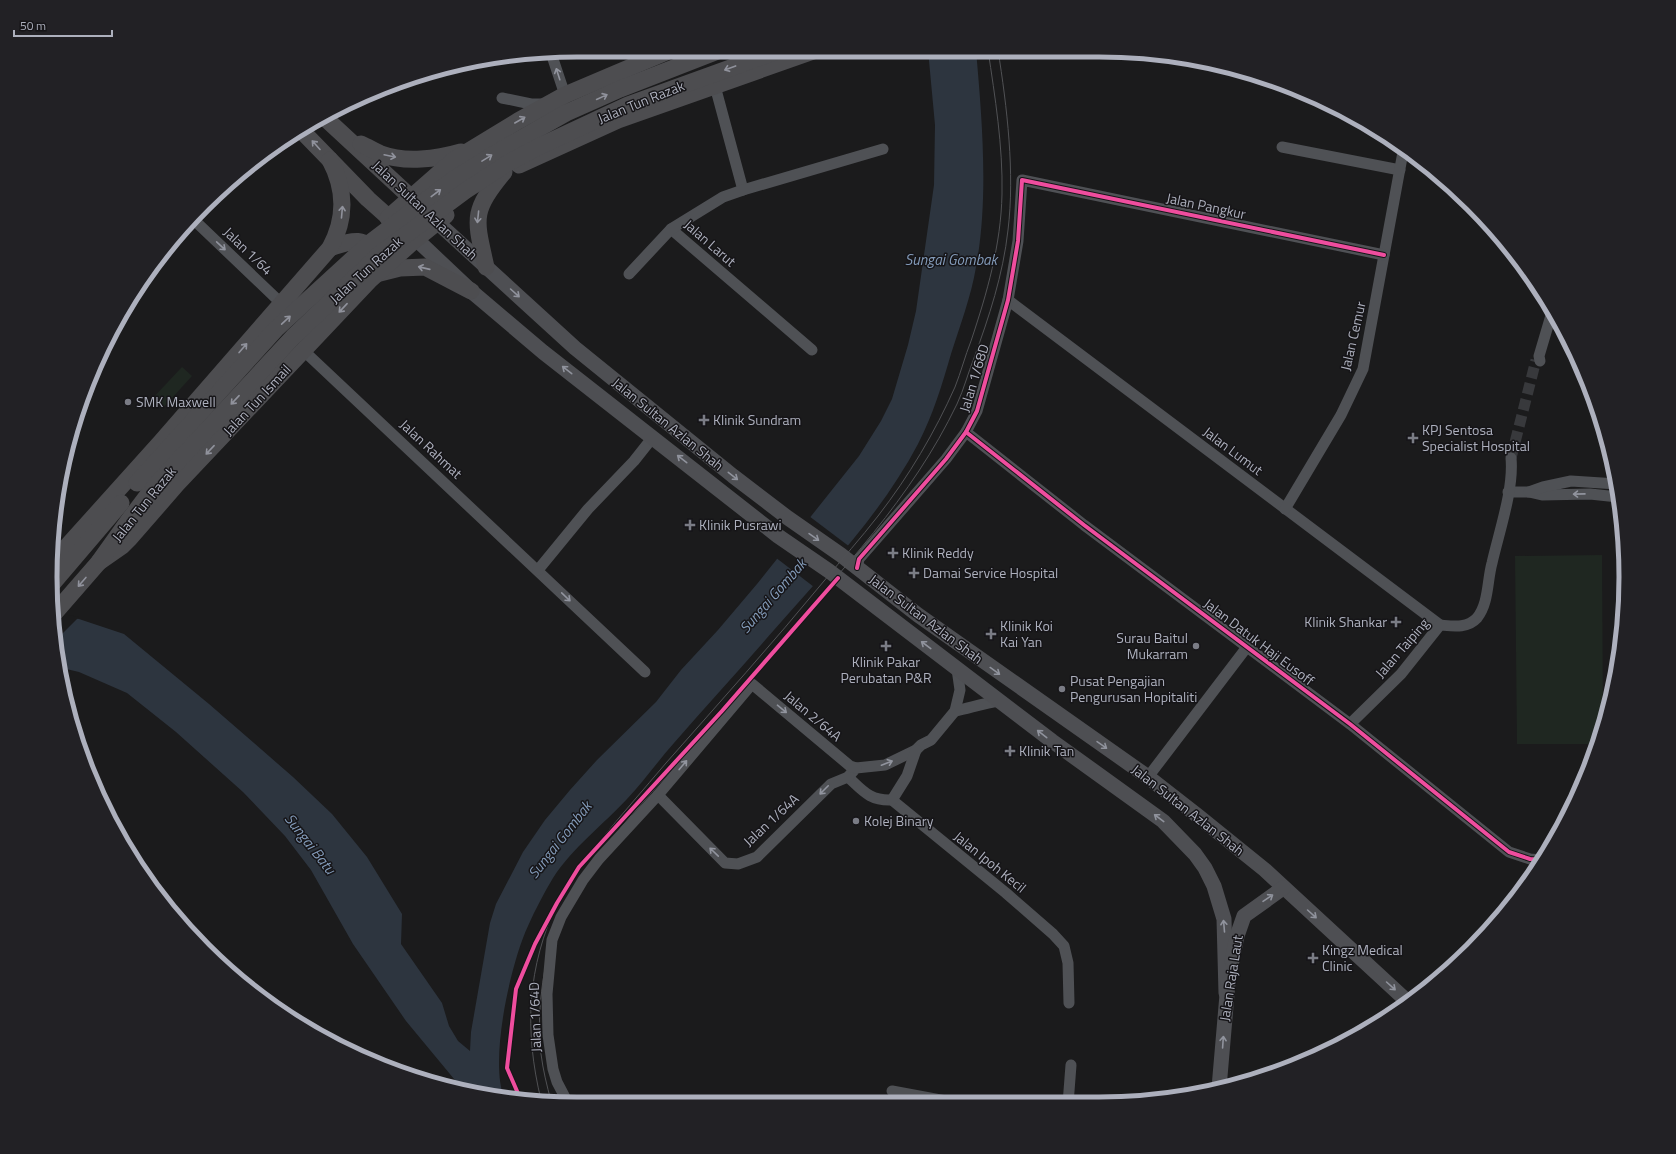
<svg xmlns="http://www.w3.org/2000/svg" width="1676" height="1154" font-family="'Titillium Web',sans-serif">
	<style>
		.green { fill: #1f2721 }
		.water { fill: #2d353f }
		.pier { fill: #1b1b1c }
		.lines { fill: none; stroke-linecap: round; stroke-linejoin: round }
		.street-tunnel { stroke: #38393c; stroke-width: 11; stroke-dasharray: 11 5.5; stroke-linecap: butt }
		.street { stroke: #4f5155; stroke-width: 11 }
		.secondary { stroke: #4e4f53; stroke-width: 15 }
		.primary { stroke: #4d4d50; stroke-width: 17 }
		.tram { stroke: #505154; stroke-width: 1 }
		.primary-bridge { stroke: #4d4d50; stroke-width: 17 }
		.cycleway-casing { stroke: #161518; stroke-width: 6 }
		.cycleway { stroke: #ef4d9e; stroke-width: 4 }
		.oneway { stroke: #90929c }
		.oneway2 { stroke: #91949e }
		.oneway3 { stroke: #90939d }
		.poi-dot { fill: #7a7c85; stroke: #161518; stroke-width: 1.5 }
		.labels { text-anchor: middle; stroke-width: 3; stroke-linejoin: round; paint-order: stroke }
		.street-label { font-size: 14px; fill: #adb0bd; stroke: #161518 }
		.poi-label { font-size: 14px; fill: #adb0bd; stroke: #161518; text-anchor: start }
		.water-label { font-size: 15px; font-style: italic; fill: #839bb9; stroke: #161518 }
		.rim { fill: none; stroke: #adb0bd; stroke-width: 5 }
	</style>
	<rect width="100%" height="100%" fill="#1b1b1c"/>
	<g class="green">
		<path d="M 182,367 L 192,376 L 162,409 L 152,399 Z"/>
		<path d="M 1602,555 L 1603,721 L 1596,744 L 1517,744 L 1515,556 Z"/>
	</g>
	<path class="water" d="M 928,50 L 976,50 C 982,119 989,198 976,267 C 971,297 960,325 951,354 C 942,385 933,415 918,444 C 881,514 826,571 774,630 C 741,668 707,705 674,743 C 658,761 644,781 627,799 C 603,825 573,847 553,878 C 544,893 535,910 528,926 C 511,962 489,1060 504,1097 L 474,1094 L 464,1091 L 406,1021 L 353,944 L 311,870 L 285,836 L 243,792 L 176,732 L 127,693 L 79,672 L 58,667 L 51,614 L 79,619 L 124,634 L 209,704 L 293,777 L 332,814 L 367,857 L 402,914 L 401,944 L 442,1003 L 449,1026 L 458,1041 L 470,1051 L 471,1032 L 490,923 L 496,904 L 523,852 L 545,820 L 570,790 L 597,760 L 656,702 L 681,670 L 718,630 L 757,584 L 859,456 L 881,421 L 892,399 L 908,345 L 916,311 L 934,185 L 935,125 Z"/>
	<g class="pier">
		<path d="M 809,516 L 850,547 L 814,587 L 775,557 Z"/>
		<path d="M 51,612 L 79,617 L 55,641 Z"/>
	</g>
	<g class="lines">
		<path class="street-tunnel" d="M 1511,458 L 1536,360"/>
		<g class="street">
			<path d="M 551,53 L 565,95"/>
			<path d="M 715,86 L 743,190"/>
			<path d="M 502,98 L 531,104 L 545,104"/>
			<path d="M 1282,147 L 1400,170"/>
			<path d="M 193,219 L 282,304"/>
			<path d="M 671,229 L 812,350"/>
			<path d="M 629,274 L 671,229 L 723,197 L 743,190 L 883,149"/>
			<path d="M 1008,300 L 1440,625"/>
			<path d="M 304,351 L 645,672"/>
			<path d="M 1540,361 L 1539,356 L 1552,312"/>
			<path d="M 966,432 L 1084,525 L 1350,724 L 1509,852 L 1530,859 L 1542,860"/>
			<path d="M 1508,492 L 1529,492 L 1542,495 L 1590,494 L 1618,497"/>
			<path d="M 1529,492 L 1543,487 L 1571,481 L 1617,484"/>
			<path d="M 1285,509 L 1341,415 L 1363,369 L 1403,152"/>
			<path d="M 857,568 L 859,559 L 946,459 L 966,432 L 977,411 L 1008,300 L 1018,241 L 1022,180 L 1384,255"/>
			<path d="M 538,570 L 588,509 L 634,461 L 653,437"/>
			<path d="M 955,711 C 970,708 984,703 1000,701"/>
			<path d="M 1350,724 L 1401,674 L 1440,625 C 1452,626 1467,629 1477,618 C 1489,603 1487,581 1492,563 C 1499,532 1514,489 1511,458"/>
			<path d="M 848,777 C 863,791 870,801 892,800 L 1006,893 L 1053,934 L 1064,946 L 1068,963 L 1069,1003"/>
			<path d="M 1148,777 L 1247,647"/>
			<path d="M 658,795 L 725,863 L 738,864 L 757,857 L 831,784 L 848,777 L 856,768 L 885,765 L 916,750 L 921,745 L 931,740 L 955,711 L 960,690 L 957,669"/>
			<path d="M 892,800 L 907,776 L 916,750"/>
			<path d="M 892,1091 L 962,1104"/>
			<path d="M 568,1103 L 557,1082 L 553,1069 L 548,1035 L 547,994 L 552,940 L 561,917 L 583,880 L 599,859 L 658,795 L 752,684 L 850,766 L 856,768"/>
			<path d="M 1068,1104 L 1071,1065"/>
		</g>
		<g class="secondary">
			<path d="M 437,222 L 575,348 L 733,476 L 788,518 L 841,555 L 918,615 L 1148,777 L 1198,816 L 1265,870 L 1408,1002"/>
			<path d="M 416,239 L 471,291 L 543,352 L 778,536 L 829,571 L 1052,741 L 1163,821 L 1195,854 L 1205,868 L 1214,886 L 1224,919 L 1226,993"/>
			<path d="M 1232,961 L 1237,936 L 1244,916 L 1283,888"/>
			<path d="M 1219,1088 L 1228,983"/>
		</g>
		<g class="primary">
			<path d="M 324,117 L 418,204"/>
			<path d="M 301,130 L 368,199 L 396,224"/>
			<path d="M 361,144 C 368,147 374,151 381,154 C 405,163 437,159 461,152"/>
			<path d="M 519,165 L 618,120 L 816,50"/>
			<path d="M 388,218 L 454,160 L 518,121 L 565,95 L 671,50"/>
			<path d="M 330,248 C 348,242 366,233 374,258"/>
			<path d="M 486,267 C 475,218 471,212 504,172"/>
			<path d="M 380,273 L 400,268 L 425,267 L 471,291"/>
			<path d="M 53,562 L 161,442 L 330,248 C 346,219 346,190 330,160"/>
			<path d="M 99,562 L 122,546 L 130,538 L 177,484 L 370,280 L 416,239 L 446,215"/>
			<path d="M 52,584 L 121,503"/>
			<path d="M 52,616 L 99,562 L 129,520 L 154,487"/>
		</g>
		<g class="tram">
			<path d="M 541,1100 C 524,1029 527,968 558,901 C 569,879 584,860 600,841 C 621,815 644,789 666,763 C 719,703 773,643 824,581 C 842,559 861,538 878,516 C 909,476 935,432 955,387 C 961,372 965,356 971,341 C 987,293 1001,245 1002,194 C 1003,146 995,97 988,50"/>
			<path d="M 551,1101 C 547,1086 543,1070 541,1054 C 536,1017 543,965 555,929 C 561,908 575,889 587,871 C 615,832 648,797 680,760 C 712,724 742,686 773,649 C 841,571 912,498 957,404 C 964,389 968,373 974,358 C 989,317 1003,275 1008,230 C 1015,173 1007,107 998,50"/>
		</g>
		<g class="primary-bridge">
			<path d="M 137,483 L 276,329 L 371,242 L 454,179 L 501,150 L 566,113 L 620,89 L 720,50"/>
			<path d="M 154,487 L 293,337 L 380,254 L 465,191 L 508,163 L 538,147 L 628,105 L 780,50"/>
		</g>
		<defs>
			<g id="cycleway">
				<path d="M 966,432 L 1084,525 L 1350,724 L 1509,852 L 1530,859 L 1542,860"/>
				<path d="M 857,568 L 859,559 L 946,459 L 966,432 L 977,411 L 1008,300 L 1018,241 L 1022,180 L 1384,255"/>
				<path d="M 520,1098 L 507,1068 L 516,989 L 535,944 L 557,903 L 579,867 L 722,711 L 838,578"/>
			</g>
		</defs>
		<use href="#cycleway" class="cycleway-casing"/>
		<use href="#cycleway" class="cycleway"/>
	</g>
	<defs><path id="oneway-shaft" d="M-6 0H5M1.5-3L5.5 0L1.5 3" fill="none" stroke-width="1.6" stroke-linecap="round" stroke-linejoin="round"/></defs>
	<g class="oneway">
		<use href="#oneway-shaft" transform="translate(730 68) rotate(160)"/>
		<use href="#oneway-shaft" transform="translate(602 97) rotate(-25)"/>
		<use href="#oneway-shaft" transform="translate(520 120) rotate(-30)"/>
		<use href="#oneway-shaft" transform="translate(316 145) rotate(-132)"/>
		<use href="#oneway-shaft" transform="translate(390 156) rotate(12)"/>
		<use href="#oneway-shaft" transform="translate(487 158) rotate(-32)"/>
		<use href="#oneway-shaft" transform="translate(436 193) rotate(-37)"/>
		<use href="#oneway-shaft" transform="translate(342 212) rotate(-85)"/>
		<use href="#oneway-shaft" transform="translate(478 217) rotate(96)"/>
		<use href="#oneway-shaft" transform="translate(424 268) rotate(-167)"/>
		<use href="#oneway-shaft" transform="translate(343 308) rotate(133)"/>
		<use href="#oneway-shaft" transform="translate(286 320) rotate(-43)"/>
		<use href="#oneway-shaft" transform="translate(243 348) rotate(-49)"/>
		<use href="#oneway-shaft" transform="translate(235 400) rotate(133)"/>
		<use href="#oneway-shaft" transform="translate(210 450) rotate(133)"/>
		<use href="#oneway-shaft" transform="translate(82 582) rotate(131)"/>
	</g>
	<g class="oneway2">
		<use href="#oneway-shaft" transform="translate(558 74) rotate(-108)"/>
		<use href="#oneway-shaft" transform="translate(221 246) rotate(43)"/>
		<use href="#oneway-shaft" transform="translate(1579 494) rotate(179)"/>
		<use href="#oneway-shaft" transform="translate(566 597) rotate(44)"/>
		<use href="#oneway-shaft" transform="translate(782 709) rotate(40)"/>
		<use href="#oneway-shaft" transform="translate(887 763) rotate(-21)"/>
		<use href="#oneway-shaft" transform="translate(683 765) rotate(-50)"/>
		<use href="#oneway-shaft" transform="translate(824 790) rotate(135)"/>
		<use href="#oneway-shaft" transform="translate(714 852) rotate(-136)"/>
	</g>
	<g class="oneway3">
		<use href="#oneway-shaft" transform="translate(515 293) rotate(42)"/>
		<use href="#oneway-shaft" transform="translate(567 370) rotate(-142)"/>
		<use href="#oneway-shaft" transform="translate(682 459) rotate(-142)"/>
		<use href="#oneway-shaft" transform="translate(733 476) rotate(38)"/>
		<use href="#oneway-shaft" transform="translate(814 537) rotate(35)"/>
		<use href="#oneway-shaft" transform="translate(926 645) rotate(-143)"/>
		<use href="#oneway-shaft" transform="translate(995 671) rotate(36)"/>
		<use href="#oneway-shaft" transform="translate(1042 734) rotate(-142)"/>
		<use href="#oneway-shaft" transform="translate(1102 745) rotate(35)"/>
		<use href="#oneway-shaft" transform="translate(1159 818) rotate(-143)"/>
		<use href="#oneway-shaft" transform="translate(1268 898) rotate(-34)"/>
		<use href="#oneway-shaft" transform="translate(1312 914) rotate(42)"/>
		<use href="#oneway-shaft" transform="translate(1224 926) rotate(-95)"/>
		<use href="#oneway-shaft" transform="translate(1391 986) rotate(42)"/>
		<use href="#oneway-shaft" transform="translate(1223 1042) rotate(-86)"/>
	</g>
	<g class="poi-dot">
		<circle cx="128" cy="402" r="4"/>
		<path d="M702 414h4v4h4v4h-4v4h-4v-4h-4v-4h4z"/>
		<path d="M1411 432h4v4h4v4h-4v4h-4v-4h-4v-4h4z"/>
		<path d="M688 519h4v4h4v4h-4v4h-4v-4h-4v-4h4z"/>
		<path d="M891 547h4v4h4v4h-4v4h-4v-4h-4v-4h4z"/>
		<path d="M912 567h4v4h4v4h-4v4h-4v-4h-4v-4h4z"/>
		<path d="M1394 616h4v4h4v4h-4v4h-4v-4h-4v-4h4z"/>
		<path d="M989 628h4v4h4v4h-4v4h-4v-4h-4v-4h4z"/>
		<path d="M884 640h4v4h4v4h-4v4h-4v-4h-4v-4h4z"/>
		<circle cx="1196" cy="646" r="4"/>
		<circle cx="1062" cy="689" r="4"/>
		<path d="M1008 745h4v4h4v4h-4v4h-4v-4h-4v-4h4z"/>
		<circle cx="856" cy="821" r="4"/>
		<path d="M1311 952h4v4h4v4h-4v4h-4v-4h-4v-4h4z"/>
	</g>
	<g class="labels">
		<g class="street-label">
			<text transform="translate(641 102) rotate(-22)" y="5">Jalan Tun Razak</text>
			<text transform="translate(1206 206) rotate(12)" y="5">Jalan Pangkur</text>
			<text transform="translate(425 210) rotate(43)" y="5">Jalan Sultan Azlan Shah</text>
			<text transform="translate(710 243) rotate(41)" y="5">Jalan Larut</text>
			<text transform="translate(248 251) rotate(44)" y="5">Jalan 1/64</text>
			<text transform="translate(366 270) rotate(-42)" y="5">Jalan Tun Razak</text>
			<text transform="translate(1353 336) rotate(-77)" y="5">Jalan Cemur</text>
			<text transform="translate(974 378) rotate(-73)" y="5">Jalan 1/68D</text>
			<text transform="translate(257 400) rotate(-47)" y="5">Jalan Tun Ismail</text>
			<text transform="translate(668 424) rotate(39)" y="5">Jalan Sultan Azlan Shah</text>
			<text transform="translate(431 449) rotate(43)" y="5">Jalan Rahmat</text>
			<text transform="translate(1233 451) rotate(37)" y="5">Jalan Lumut</text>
			<text transform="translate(144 504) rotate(-51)" y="5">Jalan Tun Razak</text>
			<text transform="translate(926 619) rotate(37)" y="5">Jalan Sultan Azlan Shah</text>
			<text transform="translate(1259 642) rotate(37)" y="5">Jalan Datuk Haji Eusoff</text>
			<text transform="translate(1402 648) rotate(-49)" y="5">Jalan Taiping</text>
			<text transform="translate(813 716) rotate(40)" y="5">Jalan 2/64A</text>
			<text transform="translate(1188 810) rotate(38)" y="5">Jalan Sultan Azlan Shah</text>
			<text transform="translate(771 820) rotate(-43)" y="5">Jalan 1/64A</text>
			<text transform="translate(990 862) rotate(39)" y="5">Jalan Ipoh Kecil</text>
			<text transform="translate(1231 978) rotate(-81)" y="5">Jalan Raja Laut</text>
			<text transform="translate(535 1017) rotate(-92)" y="5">Jalan 1/64D</text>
		</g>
		<g class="poi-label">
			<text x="136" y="407">SMK Maxwell</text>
			<text x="713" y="425">Klinik Sundram</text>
			<text x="1422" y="435">KPJ Sentosa<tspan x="1422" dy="16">Specialist Hospital</tspan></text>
			<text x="699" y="530">Klinik Pusrawi</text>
			<text x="902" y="558">Klinik Reddy</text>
			<text x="923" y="578">Damai Service Hospital</text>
			<text x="1387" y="627" text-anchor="end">Klinik Shankar</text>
			<text x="1000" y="631">Klinik Koi<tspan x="1000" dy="16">Kai Yan</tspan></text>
			<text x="1188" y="643" text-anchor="end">Surau Baitul<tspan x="1188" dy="16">Mukarram</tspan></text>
			<text x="886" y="667" text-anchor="middle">Klinik Pakar<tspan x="886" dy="16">Perubatan P&amp;R</tspan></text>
			<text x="1070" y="686">Pusat Pengajian<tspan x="1070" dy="16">Pengurusan Hopitaliti</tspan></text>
			<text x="1019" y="756">Klinik Tan</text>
			<text x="864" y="826">Kolej Binary</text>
			<text x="1322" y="955">Kingz Medical<tspan x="1322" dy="16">Clinic</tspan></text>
		</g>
		<g class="water-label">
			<text x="951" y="265">Sungai Gombak</text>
			<text transform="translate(773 596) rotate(-49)" y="5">Sungai Gombak</text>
			<text transform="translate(560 840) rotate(-52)" y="5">Sungai Gombak</text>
			<text transform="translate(310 844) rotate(52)" y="5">Sungai Batu</text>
		</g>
	</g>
	<path d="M0 0H1676V1154H0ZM577 57H1099A520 520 0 0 1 1619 577V577A520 520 0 0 1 1099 1097H577A520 520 0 0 1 57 577V577A520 520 0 0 1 577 57Z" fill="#222125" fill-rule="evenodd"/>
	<path class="rim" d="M577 57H1099A520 520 0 0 1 1619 577V577A520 520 0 0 1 1099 1097H577A520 520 0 0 1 57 577V577A520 520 0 0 1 577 57Z"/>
	<path d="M14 30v6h98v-6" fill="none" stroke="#adb0bd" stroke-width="2"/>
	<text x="20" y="30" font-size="12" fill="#adb0bd" stroke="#161518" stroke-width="3" paint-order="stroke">50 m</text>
</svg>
